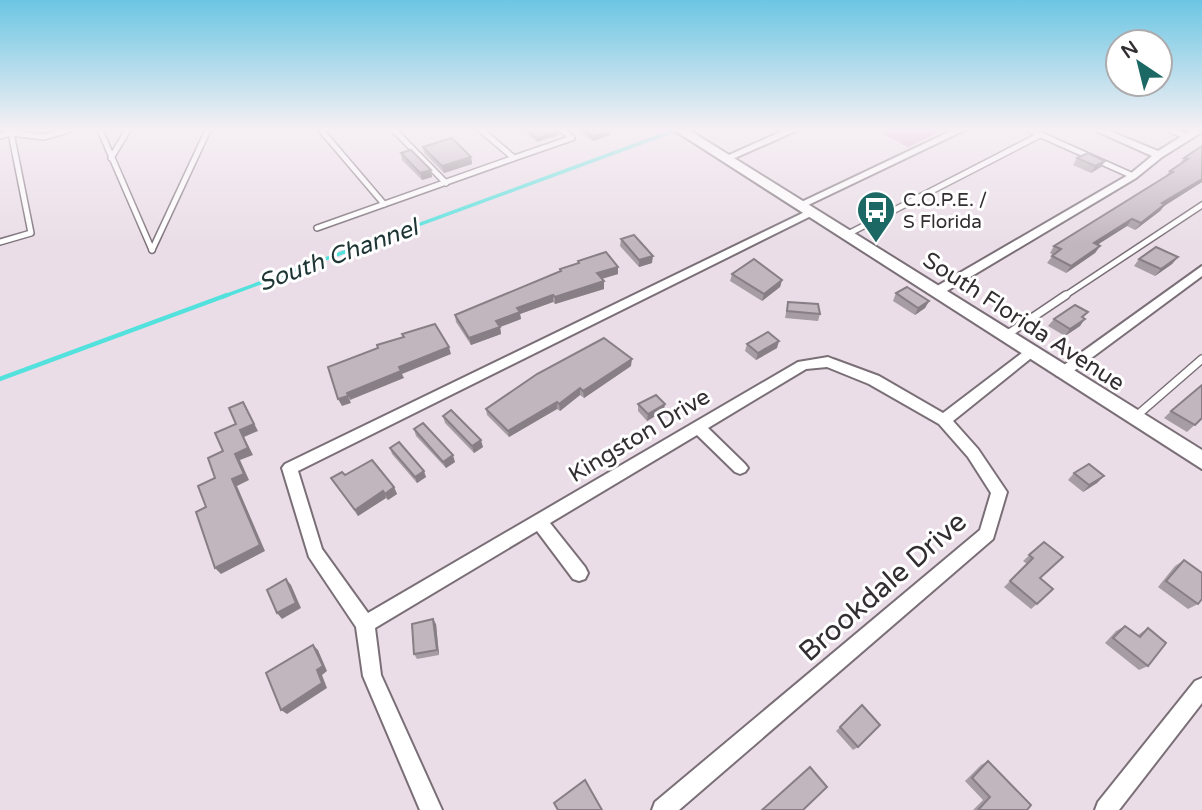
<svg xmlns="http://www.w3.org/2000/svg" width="1202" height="810" font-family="'Varela Round',sans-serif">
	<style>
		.green { fill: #d598ca }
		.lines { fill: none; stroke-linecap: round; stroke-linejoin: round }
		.stream-far1 { stroke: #52e1dc; stroke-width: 3.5 }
		.stream { stroke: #52e1dc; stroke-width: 4.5 }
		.lane-far1-casing { stroke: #7a6f77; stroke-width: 8 }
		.lane-casing { stroke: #7a6f77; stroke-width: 10 }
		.street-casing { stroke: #7a6f77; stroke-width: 4 }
		.secondary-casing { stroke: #7a6f77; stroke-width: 4 }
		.lane-far1 { stroke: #fff; stroke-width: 5 }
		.lane { stroke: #fff; stroke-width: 7 }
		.street { fill: #fff; fill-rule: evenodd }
		.secondary { fill: #fff; fill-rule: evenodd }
		.wall { fill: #a69ca3 }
		.shaded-wall { fill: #877f85 }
		.building { fill: #c1b5be; stroke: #877f85; stroke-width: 2 }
		.labels { text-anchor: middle; stroke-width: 6; stroke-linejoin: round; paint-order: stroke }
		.far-poi-label { font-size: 19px; fill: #322e31; stroke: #fff; text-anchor: start }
		.street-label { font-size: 23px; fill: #322e31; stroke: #fff }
		.water-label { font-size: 24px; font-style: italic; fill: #1d3534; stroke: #fff }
		.near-street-label { font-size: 28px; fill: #322e31; stroke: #fff }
	</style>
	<rect width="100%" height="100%" fill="#eadde7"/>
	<path class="green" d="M 876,130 L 944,130 L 908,147 Z"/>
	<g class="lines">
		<path class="stream-far1" d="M 222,297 L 676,130"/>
		<path class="stream" d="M 0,379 L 227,295"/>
		<defs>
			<g id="lane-far1">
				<path d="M 100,130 L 152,250"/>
				<path d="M 321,130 L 384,204"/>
				<path d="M 394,130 L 446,183"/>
				<path d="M 1030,130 L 1133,176"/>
				<path d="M 1170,130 L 1188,137"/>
				<path d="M 0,136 L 11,133 L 44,137 L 68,130"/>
				<path d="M 111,158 L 128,130"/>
				<path d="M 514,158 L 572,138 L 562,130"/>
				<path d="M 317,228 L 514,158 L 481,130"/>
				<path d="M 846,235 L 1040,135"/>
				<path d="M 0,242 L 31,233 L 11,133 L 14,130"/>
				<path d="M 152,250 L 208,130"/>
				<path d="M 1063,297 L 1202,205"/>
			</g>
			<g id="lane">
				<path d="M 1005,336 L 1066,295"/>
				<path d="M 1134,418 L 1202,359"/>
			</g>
			<g id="street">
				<path d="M 785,130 L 798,130 L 728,161 L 720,159 Z"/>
				<path d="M 953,130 L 965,130 L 804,207 L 796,207 L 795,205 Z"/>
				<path d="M 1094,130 L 1107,130 L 1158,151 L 1192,130 L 1202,132 L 1162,157 L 1136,178 L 940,295 L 932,295 L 930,292 L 932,289 L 1130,174 L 1152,156 Z"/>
				<path d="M 811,209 L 816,212 L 815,214 L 298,471 L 322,549 L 368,613 L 798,362 L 828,357 L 833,359 L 879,376 L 943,413 L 1030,347 L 1035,349 L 1037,352 L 1035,355 L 953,421 L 978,449 L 1007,492 L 993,539 L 679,810 L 652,810 L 655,802 L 980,530 L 991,493 L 968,457 L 939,424 L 869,384 L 827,367 L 806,369 L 708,428 L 745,464 L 748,468 L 745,472 L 740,474 L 735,472 L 697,435 L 550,523 L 585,567 L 588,573 L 585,579 L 579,581 L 573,579 L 537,531 L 375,628 L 381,675 L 442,810 L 420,810 L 363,676 L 356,627 L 309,557 L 282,468 L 285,464 Z"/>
				<path d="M 1202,266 L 1202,276 L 1067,376 L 1057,376 L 1055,373 L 1057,370 Z"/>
				<path d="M 1202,678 L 1202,703 L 1119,810 L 1095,810 L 1098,802 L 1195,681 Z"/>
			</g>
			<path id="secondary" d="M 674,130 L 689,130 L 1202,450 L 1202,469 Z"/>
		</defs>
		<use href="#lane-far1" class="lane-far1-casing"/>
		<use href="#lane" class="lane-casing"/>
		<use href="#street" class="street-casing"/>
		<use href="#secondary" class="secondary-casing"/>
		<use href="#lane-far1" class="lane-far1"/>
		<use href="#lane" class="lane"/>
		<use href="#street" class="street"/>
		<use href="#secondary" class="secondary"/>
	</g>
	<g class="wall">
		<path d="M 523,130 L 559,130 L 559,135 L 537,142 Z"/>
		<path d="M 578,130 L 610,131 L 610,135 L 593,141 Z"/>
		<path d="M 1202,146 L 1202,182 L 1164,206 L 1160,211 L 1135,230 L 1127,226 L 1097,245 L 1100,246 L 1095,253 L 1066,273 L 1047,263 L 1053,255 L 1050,253 L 1054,246 L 1165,177 L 1170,171 L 1179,165 L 1184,158 Z"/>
		<path d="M 423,147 L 471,157 L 472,164 L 444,173 L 424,153 Z"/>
		<path d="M 401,153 L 431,170 L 432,177 L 422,180 L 402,160 Z"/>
		<path d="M 1077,158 L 1105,161 L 1101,167 L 1091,173 L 1073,165 Z"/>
		<path d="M 621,239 L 652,263 L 639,267 L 620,246 Z"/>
		<path d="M 1178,257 L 1172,264 L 1155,276 L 1134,266 L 1139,259 Z"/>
		<path d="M 578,261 L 618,267 L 618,274 L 602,279 L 604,281 L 604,289 L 555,304 L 553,302 L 520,314 L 521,319 L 500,327 L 501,334 L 471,345 L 456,322 L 455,315 L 560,271 L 560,269 L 578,263 Z"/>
		<path d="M 732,274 L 782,280 L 780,287 L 762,301 L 730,281 Z"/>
		<path d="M 896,293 L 929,301 L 925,308 L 915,315 L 893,301 Z"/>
		<path d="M 788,302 L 820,314 L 818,321 L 785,318 Z"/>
		<path d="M 1084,318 L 1080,326 L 1065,336 L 1048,326 L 1054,319 Z"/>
		<path d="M 747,344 L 777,348 L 756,360 L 745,351 Z"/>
		<path d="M 631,366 L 584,398 L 580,395 L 560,411 L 557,409 L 509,437 L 487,415 L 486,409 Z"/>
		<path d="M 638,404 L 664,411 L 647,421 L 638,411 Z"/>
		<path d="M 1171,411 L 1202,418 L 1187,432 L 1164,418 Z"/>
		<path d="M 443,416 L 483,447 L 474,453 L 445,423 Z"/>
		<path d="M 414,429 L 455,462 L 446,468 L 416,436 Z"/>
		<path d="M 390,448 L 426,477 L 417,483 L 392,454 Z"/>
		<path d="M 1074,473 L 1104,476 L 1097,483 L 1083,492 L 1068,480 Z"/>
		<path d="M 345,475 L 394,487 L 397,494 L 388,500 L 386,498 L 358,516 L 331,478 Z"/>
		<path d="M 1044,542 L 1037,604 L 1031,609 L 1004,587 L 1027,564 L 1023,561 Z"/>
		<path d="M 1184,560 L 1198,604 L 1188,609 L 1158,587 L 1175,566 Z"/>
		<path d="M 436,624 L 439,655 L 417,659 L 414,654 Z"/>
		<path d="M 1125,626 L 1138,635 L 1148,628 L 1148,666 L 1139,670 L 1105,643 L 1116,631 Z"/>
		<path d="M 862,705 L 858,747 L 853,750 L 836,731 Z"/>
		<path d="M 988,761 L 1027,810 L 973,810 L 983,800 L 965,781 L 981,765 Z"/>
	</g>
	<g class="shaded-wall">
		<path d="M 559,131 L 559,135 L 537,142 L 537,138 Z"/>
		<path d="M 610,131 L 610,135 L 593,141 L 593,137 Z"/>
		<path d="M 471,157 L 472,164 L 444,173 L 442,166 Z"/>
		<path d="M 1105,161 L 1101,167 L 1091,173 L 1095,166 Z"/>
		<path d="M 431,170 L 432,177 L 422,180 L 420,173 Z"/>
		<path d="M 1202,179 L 1202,182 L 1164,206 L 1160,211 L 1135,230 L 1141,223 L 1162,203 Z"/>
		<path d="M 1132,219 L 1127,226 L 1089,250 L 1094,243 Z"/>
		<path d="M 1100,246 L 1095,253 L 1066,273 L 1071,266 Z"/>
		<path d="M 653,256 L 652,263 L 639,267 L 639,260 Z"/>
		<path d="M 1178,257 L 1172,264 L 1155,276 L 1161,269 Z"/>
		<path d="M 618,267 L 618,274 L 597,280 L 597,273 Z"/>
		<path d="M 782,280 L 780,287 L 762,301 L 764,294 Z"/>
		<path d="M 604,281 L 604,289 L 555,304 L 555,297 Z"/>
		<path d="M 553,295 L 553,302 L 520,314 L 521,319 L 497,328 L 496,321 L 517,308 Z"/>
		<path d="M 929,301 L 925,308 L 915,315 L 918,308 Z"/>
		<path d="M 1085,319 L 1080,326 L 1065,336 L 1070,329 Z"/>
		<path d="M 500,327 L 501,334 L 471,345 L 469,338 Z"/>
		<path d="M 779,341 L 777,348 L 756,360 L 758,353 Z"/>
		<path d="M 449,347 L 451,354 L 402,374 L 404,378 L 350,400 L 347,393 L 399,367 Z"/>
		<path d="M 632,359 L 631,366 L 584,398 L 583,391 Z"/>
		<path d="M 580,388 L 580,395 L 560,411 L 559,404 Z"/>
		<path d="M 348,396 L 351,403 L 342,406 L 338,399 Z"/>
		<path d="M 243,402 L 258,431 L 244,437 L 253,455 L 240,460 L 249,480 L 237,486 L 265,551 L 221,574 L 215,568 L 232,479 L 240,430 Z"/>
		<path d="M 557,402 L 557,409 L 509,437 L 508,431 Z"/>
		<path d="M 665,404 L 664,411 L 647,421 L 648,414 Z"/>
		<path d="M 481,440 L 483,447 L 474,453 L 472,446 Z"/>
		<path d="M 453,455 L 455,462 L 446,468 L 443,462 Z"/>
		<path d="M 424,471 L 426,477 L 417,483 L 415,477 Z"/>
		<path d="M 1104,476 L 1097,483 L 1083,492 L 1089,485 Z"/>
		<path d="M 394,487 L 397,494 L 388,500 L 385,494 Z"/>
		<path d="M 383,491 L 386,498 L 358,516 L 355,510 Z"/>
		<path d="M 286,579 L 291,585 L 301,608 L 282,619 L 277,613 Z"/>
		<path d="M 433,619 L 436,624 L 439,655 L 437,650 Z"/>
		<path d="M 313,645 L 318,650 L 327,671 L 322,675 L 327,688 L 287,714 L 281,710 Z"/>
	</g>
	<g class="building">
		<path d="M 527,130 L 559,130 L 559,131 L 537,138 Z"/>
		<path d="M 584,130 L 609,130 L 610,131 L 593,137 Z"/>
		<path d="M 452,138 L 471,157 L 442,166 L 423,147 Z"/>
		<path d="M 1202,146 L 1202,179 L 1162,203 L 1165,204 L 1141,223 L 1132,219 L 1094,243 L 1100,246 L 1071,266 L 1052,256 L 1061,249 L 1054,246 L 1173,172 L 1170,171 L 1188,159 L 1184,158 Z"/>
		<path d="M 411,150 L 431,170 L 420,173 L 401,153 Z"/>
		<path d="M 1088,153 L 1105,161 L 1095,166 L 1077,158 Z"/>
		<path d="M 634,235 L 653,256 L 639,260 L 621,239 Z"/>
		<path d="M 1156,247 L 1178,257 L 1161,269 L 1139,259 Z"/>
		<path d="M 606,252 L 618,267 L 597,273 L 604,281 L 555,297 L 553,295 L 517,308 L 520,312 L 496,321 L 500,327 L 469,338 L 455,315 L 561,271 L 560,269 L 579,263 L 578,261 Z"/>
		<path d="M 754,259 L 782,280 L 764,294 L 732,274 Z"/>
		<path d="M 907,287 L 929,301 L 918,308 L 896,293 Z"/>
		<path d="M 788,302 L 818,304 L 820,314 L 787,311 Z"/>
		<path d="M 1075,305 L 1088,312 L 1082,317 L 1085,319 L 1070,329 L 1054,319 Z"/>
		<path d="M 435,324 L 449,347 L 399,367 L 401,371 L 347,393 L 348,396 L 338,399 L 328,367 L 378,348 L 377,345 L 404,337 L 402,334 Z"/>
		<path d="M 768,332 L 779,341 L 758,353 L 747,344 Z"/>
		<path d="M 604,338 L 632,359 L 583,391 L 580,388 L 559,404 L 557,402 L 508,431 L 486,409 L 537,374 Z"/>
		<path d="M 1202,385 L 1202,418 L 1195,425 L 1171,411 Z"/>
		<path d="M 656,395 L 665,404 L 648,414 L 638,404 Z"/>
		<path d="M 243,402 L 254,424 L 240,430 L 248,448 L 235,454 L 244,474 L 232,479 L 260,545 L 215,568 L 196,512 L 206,507 L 198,486 L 215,478 L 208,458 L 223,451 L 215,433 L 236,424 L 229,408 Z"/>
		<path d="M 451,410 L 481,440 L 472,446 L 443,416 Z"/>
		<path d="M 423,423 L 453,455 L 443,462 L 414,429 Z"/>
		<path d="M 399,442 L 424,471 L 415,477 L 390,448 Z"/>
		<path d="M 372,460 L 394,487 L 385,494 L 383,491 L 355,510 L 331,478 L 342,472 L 345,475 Z"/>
		<path d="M 1089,464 L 1104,476 L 1089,485 L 1074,473 Z"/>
		<path d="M 1044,542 L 1063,557 L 1040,578 L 1053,589 L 1037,604 L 1010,581 L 1033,558 L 1029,555 Z"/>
		<path d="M 1184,560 L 1202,573 L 1202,599 L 1198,604 L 1166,581 Z"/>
		<path d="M 286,579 L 296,603 L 277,613 L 267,590 Z"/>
		<path d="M 433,619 L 437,650 L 414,654 L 412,624 Z"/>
		<path d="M 1125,626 L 1140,637 L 1148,628 L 1166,643 L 1148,666 L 1113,638 Z"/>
		<path d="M 313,645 L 323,666 L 317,670 L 322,683 L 281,710 L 266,673 Z"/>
		<path d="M 862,705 L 880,725 L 858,747 L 840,727 Z"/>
		<path d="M 988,761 L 1031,805 L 1027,810 L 978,810 L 990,797 L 972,778 Z"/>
		<path d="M 810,767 L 827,787 L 803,810 L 762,810 Z"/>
		<path d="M 585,780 L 602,810 L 558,810 L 554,803 Z"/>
	</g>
	<linearGradient id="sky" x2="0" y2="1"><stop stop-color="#6cc6e3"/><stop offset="0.53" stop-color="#f6f0f4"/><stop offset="1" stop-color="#f6f0f4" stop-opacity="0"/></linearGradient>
	<rect width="1202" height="244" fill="url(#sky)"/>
	<defs>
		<symbol id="bus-pin" viewBox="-11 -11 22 30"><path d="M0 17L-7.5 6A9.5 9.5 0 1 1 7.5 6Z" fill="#1b6865" stroke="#fff"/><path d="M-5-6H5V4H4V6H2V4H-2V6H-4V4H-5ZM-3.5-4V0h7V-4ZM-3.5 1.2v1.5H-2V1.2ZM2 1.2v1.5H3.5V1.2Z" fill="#fff"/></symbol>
	</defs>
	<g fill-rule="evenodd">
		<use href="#bus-pin" x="854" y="188" width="44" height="60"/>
	</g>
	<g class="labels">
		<g class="far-poi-label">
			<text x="903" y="206">C.O.P.E. /<tspan x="903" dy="22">S Florida</tspan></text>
		</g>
		<g class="street-label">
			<text transform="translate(1024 321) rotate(33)" y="8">South Florida Avenue</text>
			<text transform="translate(639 435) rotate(-31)" y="8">Kingston Drive</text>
		</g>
		<g class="water-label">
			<text transform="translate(338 255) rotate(-20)" y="8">South Channel</text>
		</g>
		<g class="near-street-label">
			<text transform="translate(882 586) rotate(-41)" y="10">Brookdale Drive</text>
		</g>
	</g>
	<g transform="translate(1139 63) rotate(325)"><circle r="33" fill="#ffffff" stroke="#adabad" stroke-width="2"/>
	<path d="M0-5L12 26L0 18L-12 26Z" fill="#1b6865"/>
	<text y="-10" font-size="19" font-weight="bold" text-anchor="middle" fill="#322e31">N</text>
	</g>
</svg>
